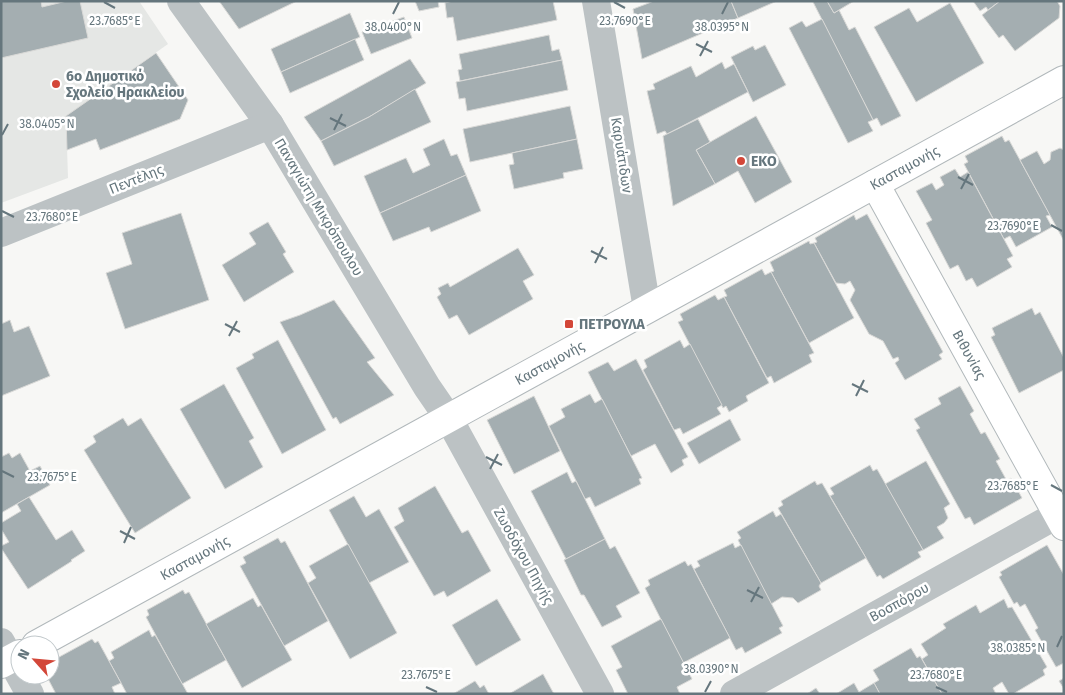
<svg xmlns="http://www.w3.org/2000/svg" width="1065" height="695" font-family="'Fira Sans',sans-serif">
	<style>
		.built { fill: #e5e7e5 }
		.building { fill: #a4aeb1; stroke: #d9d9d7 }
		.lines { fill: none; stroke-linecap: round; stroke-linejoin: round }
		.secondary-casing { stroke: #b1b8bb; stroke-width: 30 }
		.street { stroke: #bcc2c4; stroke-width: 28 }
		.secondary { stroke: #fff; stroke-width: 28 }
		.ticks { fill: none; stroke: #65767d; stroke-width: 2 }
		.poi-dot { fill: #d34739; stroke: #fff; stroke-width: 2 }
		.labels { text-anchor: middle; stroke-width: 5; stroke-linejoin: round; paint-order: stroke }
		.poi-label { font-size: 14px; font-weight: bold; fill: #65767d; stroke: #fff; text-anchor: start }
		.street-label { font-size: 14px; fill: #65767d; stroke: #fff }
		.ticks-label { font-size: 12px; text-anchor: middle; fill: #65767d; stroke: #fff; stroke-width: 5; stroke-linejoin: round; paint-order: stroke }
	</style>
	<rect width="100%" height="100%" fill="#f7f7f5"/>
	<path class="built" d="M 1,1 L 139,1 L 168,44 L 66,116 L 68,178 L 1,203 Z"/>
	<g class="building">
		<path d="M 1,1 L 41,1 L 42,7 L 67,1 L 80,1 L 88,38 L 1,58 Z"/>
		<path d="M 219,1 L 297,1 L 239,29 Z"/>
		<path d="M 415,1 L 438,1 L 439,7 L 419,11 Z"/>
		<path d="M 453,1 L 553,1 L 557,20 L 457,41 L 453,17 L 447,18 L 445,3 Z"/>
		<path d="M 654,1 L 731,1 L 738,18 L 642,59 L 633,9 Z"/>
		<path d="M 731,1 L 777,1 L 738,18 Z"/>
		<path d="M 814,1 L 827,1 L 834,13 L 839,10 L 849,30 L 855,27 L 901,116 L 881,126 L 877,118 L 873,120 L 813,2 Z"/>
		<path d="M 827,1 L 854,1 L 834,13 Z"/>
		<path d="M 973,1 L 1000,1 L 988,10 L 986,7 L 980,11 Z"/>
		<path d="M 1000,1 L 1057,1 L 1060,6 L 1059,18 L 1015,51 L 1003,35 L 999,38 L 982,15 Z"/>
		<path d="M 950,3 L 984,63 L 916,102 L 874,27 L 909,8 L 917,22 Z"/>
		<path d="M 350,13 L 360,37 L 281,72 L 271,49 Z"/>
		<path d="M 404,17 L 412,38 L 371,54 L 362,32 Z"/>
		<path d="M 822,19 L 873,120 L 868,122 L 873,131 L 848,143 L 789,28 L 802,21 L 806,27 Z"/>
		<path d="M 549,35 L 552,51 L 559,49 L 562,60 L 460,81 L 458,70 L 462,69 L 459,54 Z"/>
		<path d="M 355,39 L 364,60 L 290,93 L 281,72 Z"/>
		<path d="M 765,45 L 786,85 L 753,102 L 731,57 L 753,46 L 755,50 Z"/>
		<path d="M 156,53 L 188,100 L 180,119 L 100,150 L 96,139 L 67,150 L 66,116 Z"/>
		<path d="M 410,59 L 426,83 L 369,117 L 321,141 L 304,117 Z"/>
		<path d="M 562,60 L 568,90 L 467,111 L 465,98 L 459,99 L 456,82 Z"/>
		<path d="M 722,62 L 725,69 L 734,64 L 748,92 L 667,134 L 665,131 L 657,134 L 647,91 L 655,89 L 653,84 L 691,66 L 696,77 Z"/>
		<path d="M 415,89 L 431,122 L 334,166 L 321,141 L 369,117 Z"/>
		<path d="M 570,106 L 577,139 L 470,162 L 463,129 Z"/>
		<path d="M 756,116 L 792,182 L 755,203 L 738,171 L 715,184 L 696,150 Z"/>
		<path d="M 698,119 L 710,142 L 696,150 L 715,184 L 673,206 L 663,136 Z"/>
		<path d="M 1002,136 L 1005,142 L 1009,140 L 1050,215 L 1046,216 L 1052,227 L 1016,247 L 1010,236 L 1004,239 L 964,164 L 968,162 L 965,156 Z"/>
		<path d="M 444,139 L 451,156 L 457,154 L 466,175 L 380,213 L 364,176 L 406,158 L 413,173 L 430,165 L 423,149 Z"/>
		<path d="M 577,139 L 583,169 L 563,173 L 564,178 L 514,189 L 509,165 L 514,164 L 512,153 Z"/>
		<path d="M 1060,148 L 1064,150 L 1064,241 L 1020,160 L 1037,151 L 1044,164 L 1050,160 L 1051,152 Z"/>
		<path d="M 955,169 L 960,177 L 968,172 L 1013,256 L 1007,259 L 1012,267 L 977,287 L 972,278 L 966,281 L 958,265 L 950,269 L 926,223 L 932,220 L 916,191 L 932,183 L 936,190 L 944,185 L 940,177 Z"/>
		<path d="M 466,175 L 481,211 L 431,232 L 429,227 L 393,241 L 380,213 Z"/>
		<path d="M 181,213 L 209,300 L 125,329 L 106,273 L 132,264 L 122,233 Z"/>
		<path d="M 867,214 L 943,352 L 939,355 L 942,359 L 905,380 L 895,363 L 899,360 L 898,357 L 893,359 L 883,341 L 869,334 L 850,300 L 855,290 L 850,281 L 845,284 L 836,283 L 814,243 L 817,242 L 815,238 L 854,215 L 856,220 Z"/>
		<path d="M 268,222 L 286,252 L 283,254 L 294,272 L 244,302 L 222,265 L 256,244 L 249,233 Z"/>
		<path d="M 809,241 L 810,244 L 814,243 L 854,318 L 809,343 L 771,272 L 774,271 L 770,262 Z"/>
		<path d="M 518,248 L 534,275 L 523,281 L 533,299 L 469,335 L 457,315 L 449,319 L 437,297 L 441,294 L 438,288 L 448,283 L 450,287 Z"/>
		<path d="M 762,269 L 765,275 L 771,272 L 814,353 L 809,355 L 812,362 L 774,383 L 771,376 L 767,378 L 724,297 L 727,296 L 724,290 Z"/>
		<path d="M 715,295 L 718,300 L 724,297 L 769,383 L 746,396 L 748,401 L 729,412 L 726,406 L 723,408 L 678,322 L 683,320 L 680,314 Z"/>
		<path d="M 334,300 L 375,358 L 367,362 L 394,395 L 340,424 L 336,417 L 333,419 L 280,322 L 300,315 Z"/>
		<path d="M 1032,308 L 1035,315 L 1040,312 L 1064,358 L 1064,370 L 1019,393 L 991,337 L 995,335 L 992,328 Z"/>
		<path d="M 10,320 L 14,332 L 29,326 L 50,376 L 1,396 L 1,324 Z"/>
		<path d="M 278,340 L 326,430 L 282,454 L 236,368 L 254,358 L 252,354 Z"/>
		<path d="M 680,340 L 684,348 L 690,344 L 722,405 L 717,408 L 721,414 L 683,434 L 680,428 L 674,430 L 643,370 L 647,367 L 644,360 Z"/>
		<path d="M 636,359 L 688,457 L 682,460 L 684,465 L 671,473 L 655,444 L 631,456 L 588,372 L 608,362 L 614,371 Z"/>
		<path d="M 224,384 L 254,438 L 249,441 L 263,467 L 225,489 L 180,409 Z"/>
		<path d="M 960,386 L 974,411 L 970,414 L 981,434 L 985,432 L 1000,459 L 996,461 L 1007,481 L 1011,478 L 1022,498 L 974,525 L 970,517 L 965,519 L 916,430 L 920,428 L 914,419 L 941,404 L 938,398 Z"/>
		<path d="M 590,394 L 595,403 L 602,399 L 642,478 L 639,479 L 641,484 L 595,507 L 590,497 L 585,499 L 549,426 L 565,417 L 561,409 Z"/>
		<path d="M 534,396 L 560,451 L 514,474 L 487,420 Z"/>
		<path d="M 123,418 L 128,426 L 141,418 L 191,498 L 135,533 L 84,450 L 96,442 L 93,436 Z"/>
		<path d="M 730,419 L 741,440 L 699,464 L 687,443 Z"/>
		<path d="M 9,453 L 12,458 L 20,453 L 30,471 L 40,466 L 50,485 L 1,513 L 1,457 Z"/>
		<path d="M 926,461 L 950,504 L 944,508 L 948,518 L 944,523 L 937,527 L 944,538 L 923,550 L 885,484 Z"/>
		<path d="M 870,465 L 873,471 L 877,469 L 923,550 L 918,552 L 921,557 L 883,579 L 880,575 L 877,577 L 830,496 L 834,494 L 830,488 Z"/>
		<path d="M 567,472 L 572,483 L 576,481 L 605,539 L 566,559 L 531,491 Z"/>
		<path d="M 815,481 L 817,485 L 822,483 L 866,558 L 821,583 L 778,508 L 783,505 L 781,501 Z"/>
		<path d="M 435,486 L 462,533 L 468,530 L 491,571 L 447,597 L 444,591 L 434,596 L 394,527 L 404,521 L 398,508 Z"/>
		<path d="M 354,496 L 366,517 L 379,509 L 409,562 L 369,583 L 329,510 Z"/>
		<path d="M 29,497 L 56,540 L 72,530 L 85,551 L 71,560 L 72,561 L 28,589 L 1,548 L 1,546 L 9,542 L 1,529 L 1,523 L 21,511 L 17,504 Z"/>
		<path d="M 773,511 L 776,517 L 781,514 L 821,583 L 819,586 L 821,590 L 798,603 L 793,598 L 782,597 L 771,604 L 738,540 L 741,538 L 737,532 Z"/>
		<path d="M 278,538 L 281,543 L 285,541 L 328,621 L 284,646 L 240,566 L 246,563 L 243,557 Z"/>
		<path d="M 605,539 L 610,549 L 615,546 L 640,593 L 616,606 L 622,617 L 602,627 L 584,595 L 581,595 L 564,560 Z"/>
		<path d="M 733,543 L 735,548 L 741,545 L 783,626 L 779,628 L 782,633 L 745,653 L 742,647 L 736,650 L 694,569 L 700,566 L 697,561 Z"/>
		<path d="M 348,544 L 397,633 L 350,659 L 308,583 L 316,578 L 309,566 Z"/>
		<path d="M 1047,545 L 1064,575 L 1064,663 L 1056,667 L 1035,630 L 1038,628 L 1025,604 L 1020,607 L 1017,602 L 1014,604 L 999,577 L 1002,575 L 1000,572 Z"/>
		<path d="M 685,561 L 688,566 L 691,564 L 730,638 L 683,663 L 645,588 L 650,585 L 648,580 Z"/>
		<path d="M 183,590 L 185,594 L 189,592 L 226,660 L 182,684 L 146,617 L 149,615 L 147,610 Z"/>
		<path d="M 253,598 L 258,607 L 261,605 L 292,660 L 242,688 L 206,624 Z"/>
		<path d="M 497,599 L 521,640 L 476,666 L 452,625 Z"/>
		<path d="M 1004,599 L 1008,608 L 1012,607 L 1047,667 L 1043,670 L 1045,675 L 1013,694 L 1009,694 L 1002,682 L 993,688 L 996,694 L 942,694 L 922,659 L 928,655 L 921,644 L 946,628 L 943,624 L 976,605 L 980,613 Z"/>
		<path d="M 661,619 L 692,679 L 677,687 L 680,694 L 628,694 L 616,670 L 622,667 L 611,646 Z"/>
		<path d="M 149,630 L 152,637 L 155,635 L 188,694 L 127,694 L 109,661 L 114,658 L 111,652 Z"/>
		<path d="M 92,639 L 95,643 L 98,641 L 121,683 L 112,687 L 115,694 L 56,694 L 46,675 L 50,675 L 50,662 Z"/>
		<path d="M 911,648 L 917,658 L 920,656 L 942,694 L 880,694 L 874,683 L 879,680 L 873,670 Z"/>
		<path d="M 543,674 L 554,694 L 509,694 Z"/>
		<path d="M 1064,678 L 1064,689 L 1059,681 Z"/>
		<path d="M 475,681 L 480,688 L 484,685 L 489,694 L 453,694 Z"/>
		<path d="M 854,683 L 859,692 L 874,683 L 880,694 L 836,694 Z"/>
		<path d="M 816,688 L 820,694 L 807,694 Z"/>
	</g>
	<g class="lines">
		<defs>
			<g id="secondary">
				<path id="s1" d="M 875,184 L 1064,526"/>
				<path id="s2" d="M 36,645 L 1064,80"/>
				<path d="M 1,664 L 20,654"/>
			</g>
		</defs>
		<use href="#secondary" class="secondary-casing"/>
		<g class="street">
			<path d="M 181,1 L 270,125 L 427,387 L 449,419 L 600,694"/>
			<path d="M 596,1 L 647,309"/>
			<path d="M 1,233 L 270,125"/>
			<path d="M 1,642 L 30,694"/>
			<path d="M 734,694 L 1064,511"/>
		</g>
		<use href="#secondary" class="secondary"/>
	</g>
	<path class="ticks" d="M 104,2 L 115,8M 614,2 L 625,8M 393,14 L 399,2M 722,14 L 728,2M 696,44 L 712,52M 700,56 L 708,41M 330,118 L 346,126M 334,130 L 342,114M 2,135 L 8,124M 958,177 L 973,185M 961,189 L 969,174M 2,211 L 14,217M 1051,225 L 1062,231M 591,251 L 607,259M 595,263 L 603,247M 225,324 L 240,332M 229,336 L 237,321M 852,384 L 868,392M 856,396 L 864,380M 486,457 L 502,465M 490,469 L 498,454M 2,471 L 14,477M 1051,485 L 1062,491M 120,531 L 135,539M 124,543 L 131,527M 747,590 L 763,598M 751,602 L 759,587M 1057,647 L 1062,636M 426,687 L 437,692M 936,687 L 947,692M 705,692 L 711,681"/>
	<g class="poi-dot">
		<circle cx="56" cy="84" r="5"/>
		<circle cx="741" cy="161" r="5"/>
		<rect x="564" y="319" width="10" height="10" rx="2.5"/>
	</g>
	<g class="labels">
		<g class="poi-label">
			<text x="66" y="81">6ο Δημοτικό<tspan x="66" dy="16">Σχολείο Ηρακλείου</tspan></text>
			<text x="751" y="166">EKO</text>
			<text x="579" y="329">ΠΕΤΡΟΥΛΑ</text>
		</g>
		<g class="street-label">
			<text transform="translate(622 155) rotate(81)" y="5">Καρυάτιδων</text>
			<text dy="5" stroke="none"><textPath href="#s2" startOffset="991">Κασταμονής</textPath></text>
			<text transform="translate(136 179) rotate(-22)" y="5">Πεντέλης</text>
			<text transform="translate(319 207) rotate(59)" y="5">Παναγιώτη Μικρόπουλου</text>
			<text dy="5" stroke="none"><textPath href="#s1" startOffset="195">Βιθυνίας</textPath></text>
			<text dy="5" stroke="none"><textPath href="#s2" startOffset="586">Κασταμονής</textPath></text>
			<text transform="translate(524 556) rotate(61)" y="5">Ζωοδόχου Πηγής</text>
			<text dy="5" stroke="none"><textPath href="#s2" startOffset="181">Κασταμονής</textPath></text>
			<text transform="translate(899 602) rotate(-29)" y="5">Βοσπόρου</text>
		</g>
	</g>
	<g class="ticks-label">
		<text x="115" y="25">23.7685°E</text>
		<text x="625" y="25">23.7690°E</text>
		<text x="393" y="31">38.0400°N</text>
		<text x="722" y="31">38.0395°N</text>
		<text x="47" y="128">38.0405°N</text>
		<text x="52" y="221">23.7680°E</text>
		<text x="1013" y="230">23.7690°E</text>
		<text x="52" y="481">23.7675°E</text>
		<text x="1013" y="490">23.7685°E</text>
		<text x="1018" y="652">38.0385°N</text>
		<text x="711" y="673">38.0390°N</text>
		<text x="426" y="679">23.7675°E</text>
		<text x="936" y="679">23.7680°E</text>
	</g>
	<rect width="1065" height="695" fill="none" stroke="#65767d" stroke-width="5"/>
	<g transform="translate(35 660) rotate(297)"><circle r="24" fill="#ffffff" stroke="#c1c8cb"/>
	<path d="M0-4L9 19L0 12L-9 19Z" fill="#d34739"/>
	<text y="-8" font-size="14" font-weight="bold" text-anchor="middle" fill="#65767d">N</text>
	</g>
</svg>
